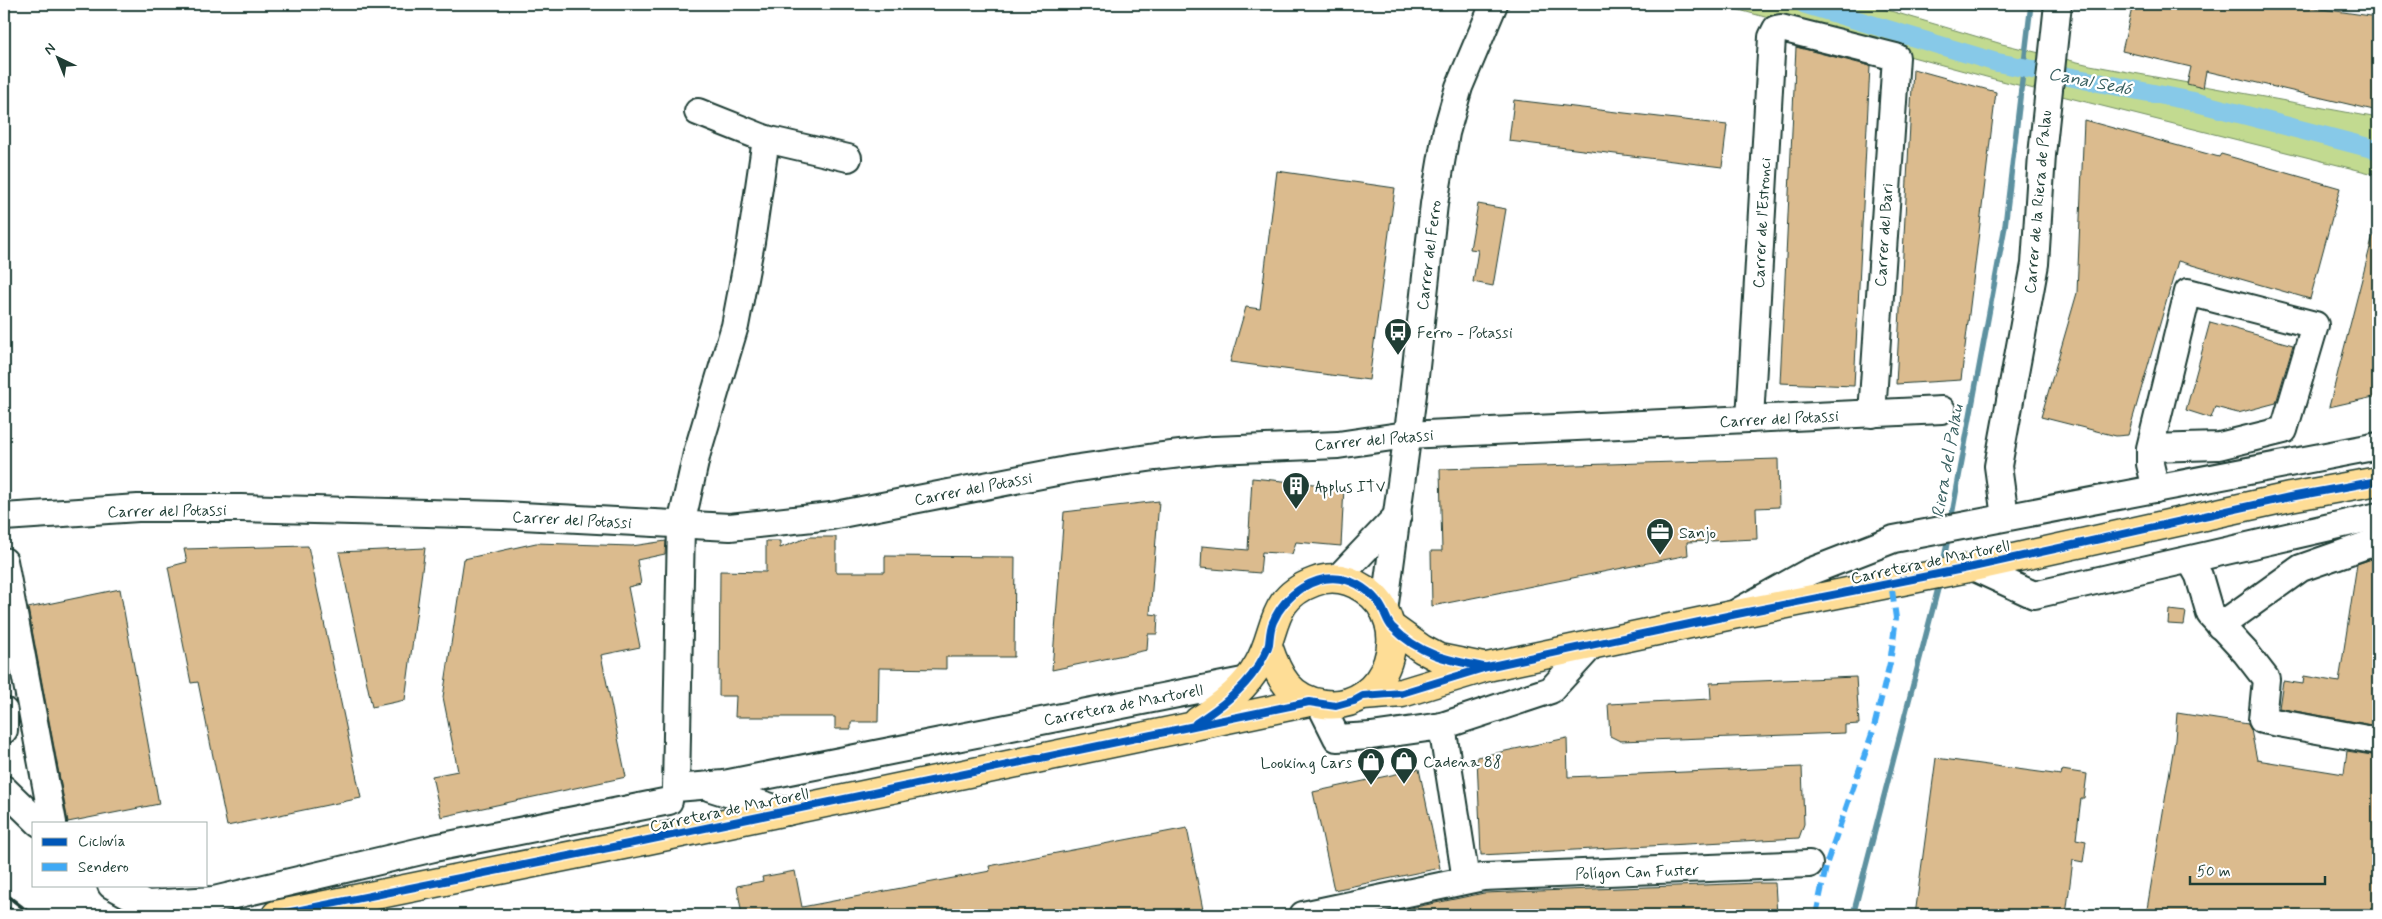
<svg xmlns="http://www.w3.org/2000/svg" width="2382" height="919" font-family="Mynerve,sans-serif">
	<style>
		.green { fill: #c2da90; stroke: #708c62 }
		.lines { fill: none; stroke-linecap: round; stroke-linejoin: round }
		.stream { stroke: #5d91a0; stroke-width: 5.5 }
		.canal { stroke: #87c9e8; stroke-width: 19 }
		.building { fill: #dbbb8e; stroke: #1f3d34 }
		.minor-casing { stroke: #1f3d34; stroke-width: 30 }
		.major-casing { stroke: #1f3d34; stroke-width: 31 }
		.minor { stroke: #fff; stroke-width: 26 }
		.major { stroke: #fedd96; stroke-width: 28 }
		.rail { stroke: #1f3d34; stroke-width: 4 }
		.quiet { stroke: #3fa9f5; stroke-width: 6; stroke-dasharray: 12 6; stroke-linecap: butt }
		.cycleway-casing { stroke: #fff; stroke-width: 11 }
		.cycleway { stroke: #0057b8; stroke-width: 8 }
		.labels { text-anchor: middle; stroke-width: 4.5; stroke-linejoin: round; paint-order: stroke }
		.street-label { font-size: 16px; fill: #1f3d34; stroke: #fff }
		.poi-label { font-size: 16px; fill: #1f3d34; stroke: #fff; text-anchor: start }
		.water-label { font-size: 18px; font-style: italic; fill: #396061; stroke: #fff }
	</style>
	<rect width="100%" height="100%" fill="#fff"/>
	<filter id="ink" filterUnits="userSpaceOnUse"><feTurbulence type="fractalNoise" baseFrequency=".02" numOctaves="2"/><feDisplacementMap in="SourceGraphic" scale="10" xChannelSelector="R" yChannelSelector="G"/><feConvolveMatrix kernelMatrix="1 2 1 2 8 2 1 2 1" color-interpolation-filters="sRGB"/></filter>
	<g filter="url(#ink)">
		<path class="green" d="M 1717,4 L 1867,4 L 2002,44 L 2090,65 L 2378,118 L 2378,175 L 1990,78 Z"/>
		<g class="lines">
			<g class="stream">
				<path d="M 1951,520 L 2005,226 L 2031,4"/>
				<path d="M 1943,565 L 1948,537"/>
				<path d="M 1853,915 L 1940,581"/>
			</g>
			<path class="canal" d="M 1804,4 L 1995,62 L 2191,101 L 2378,150"/>
		</g>
		<g class="building">
			<path d="M 2133,4 L 2287,4 L 2378,17 L 2378,111 L 2206,71 L 2203,88 L 2187,84 L 2191,67 L 2122,51 Z"/>
			<path d="M 1796,47 L 1870,66 L 1854,386 L 1780,383 Z"/>
			<path d="M 1913,69 L 1996,92 L 1961,380 L 1896,384 Z"/>
			<path d="M 1514,100 L 1727,125 L 1722,167 L 1509,141 Z"/>
			<path d="M 2084,120 L 2219,157 L 2221,154 L 2340,188 L 2310,299 L 2178,261 L 2128,435 L 2116,436 L 2041,417 L 2077,293 Z"/>
			<path d="M 1277,171 L 1395,188 L 1369,380 L 1230,362 L 1246,307 L 1260,309 Z"/>
			<path d="M 1478,204 L 1506,209 L 1493,286 L 1473,282 L 1478,250 L 1470,249 Z"/>
			<path d="M 2373,236 L 2378,236 L 2378,396 L 2329,407 Z"/>
			<path d="M 2210,322 L 2293,345 L 2276,403 L 2238,413 L 2215,407 L 2211,418 L 2186,410 Z"/>
			<path d="M 1778,459 L 1779,507 L 1756,508 L 1757,539 L 1687,542 L 1688,555 L 1432,606 L 1431,551 L 1442,551 L 1440,469 Z"/>
			<path d="M 1252,478 L 1344,487 L 1341,546 L 1296,542 L 1292,554 L 1262,552 L 1260,573 L 1201,568 L 1202,546 L 1248,550 Z"/>
			<path d="M 1159,501 L 1150,614 L 1158,615 L 1157,634 L 1148,634 L 1147,650 L 1052,670 L 1064,512 Z"/>
			<path d="M 809,537 L 836,537 L 836,572 L 885,572 L 885,556 L 1015,557 L 1014,657 L 946,657 L 946,669 L 879,668 L 878,722 L 851,722 L 851,729 L 835,729 L 835,717 L 735,717 L 736,696 L 719,696 L 720,571 L 766,572 L 766,541 L 780,541 L 780,548 Z"/>
			<path d="M 666,541 L 665,554 L 637,560 L 641,584 L 628,587 L 640,647 L 601,655 L 626,777 L 441,817 L 432,776 L 458,771 L 443,697 L 464,559 L 536,543 L 632,546 Z"/>
			<path d="M 308,546 L 361,798 L 227,826 L 198,682 L 191,683 L 168,567 L 187,562 L 184,549 Z"/>
			<path d="M 425,548 L 405,700 L 372,707 L 339,552 Z"/>
			<path d="M 2378,557 L 2378,726 L 2279,708 L 2283,681 L 2303,684 L 2304,676 L 2339,682 L 2357,564 Z"/>
			<path d="M 120,589 L 159,804 L 68,822 L 28,608 Z"/>
			<path d="M 2169,610 L 2186,612 L 2184,625 L 2168,624 Z"/>
			<path d="M 1856,677 L 1859,724 L 1845,725 L 1845,733 L 1620,741 L 1610,736 L 1608,704 L 1711,699 L 1710,683 Z"/>
			<path d="M 2177,713 L 2248,724 L 2251,730 L 2257,760 L 2344,774 L 2347,751 L 2378,756 L 2378,915 L 2146,915 L 2175,740 Z"/>
			<path d="M 1567,738 L 1568,777 L 1802,767 L 1804,824 L 1799,838 L 1481,855 L 1477,757 Z"/>
			<path d="M 1936,758 L 2061,775 L 2062,770 L 2087,774 L 2084,798 L 2081,798 L 2076,839 L 2086,841 L 2083,862 L 2073,860 L 2066,915 L 1915,915 Z"/>
			<path d="M 1419,769 L 1440,868 L 1334,890 L 1313,792 Z"/>
			<path d="M 1187,828 L 1204,915 L 742,915 L 737,886 L 763,881 L 762,877 L 795,871 L 802,907 L 990,871 L 989,866 Z"/>
			<path d="M 1758,883 L 1775,883 L 1777,915 L 1407,915 L 1406,909 L 1484,893 Z"/>
		</g>
		<g class="lines">
			<defs>
				<g id="minor">
					<path d="M 766,139 L 848,158"/>
					<path d="M 1750,419 L 1772,37 L 1776,29 L 1781,28 L 1896,57 L 1872,414"/>
					<path d="M 2150,448 L 2219,446 L 2284,430 L 2315,325 L 2188,292 L 2150,448 L 2150,464 L 2156,489"/>
					<path d="M 4,517 L 138,508 L 240,508 L 502,515 L 730,527 L 831,516 L 1072,469 L 1155,457 L 1214,450 L 1338,445 L 1406,435 L 1942,410"/>
					<path d="M 2005,517 L 1998,466 L 2035,264 L 2042,155 L 2058,4"/>
					<path d="M 2190,560 L 2199,576 L 2210,614 L 2246,653 L 2266,679 L 2262,720 L 2378,741"/>
					<path d="M 4,561 L 53,823"/>
					<path d="M 1973,567 L 2034,595 L 2378,516"/>
					<path d="M 1338,578 L 1398,515"/>
					<path d="M 1384,611 L 1413,394 L 1434,204 L 1446,133 L 1459,87 L 1494,4"/>
					<path d="M 1739,611 L 1809,572 L 1894,539 L 2378,446"/>
					<path d="M 2220,626 L 2301,568 L 2378,541"/>
					<path d="M 1320,704 L 1337,738 L 1371,736 L 1442,726 L 1466,880"/>
					<path d="M 4,711 L 4,730"/>
					<path d="M 1442,726 L 1551,690 L 1592,645"/>
					<path d="M 676,788 L 681,525 L 697,453 L 735,326 L 751,242 L 766,139 L 698,112"/>
					<path d="M 676,788 L 724,784 L 1248,680"/>
					<path d="M 711,788 L 787,812"/>
					<path d="M 4,789 L 39,823"/>
					<path d="M 111,885 L 146,904 L 214,900 L 434,848 L 669,801"/>
					<path d="M 1303,915 L 1483,877 L 1809,864"/>
				</g>
				<g id="major">
					<path d="M 1390,626 L 1422,649 L 1439,658 L 1483,667"/>
					<path d="M 1363,696 L 1402,693 L 1487,667 L 1732,615 L 1973,567 L 2290,497 L 2378,481"/>
					<path d="M 1198,721 C 1221,707 1245,689 1258,665 C 1278,632 1268,599 1314,582 C 1332,575 1349,579 1364,589 C 1417,623 1387,712 1324,704 C 1290,700 1278,676 1268,646"/>
					<path d="M 276,915 L 643,841 L 1309,702"/>
				</g>
			</defs>
			<use href="#minor" class="minor-casing"/>
			<use href="#major" class="major-casing"/>
			<use href="#minor" class="minor"/>
			<use href="#major" class="major"/>
			<g class="rail">
				<path d="M 4,893 L 32,915"/>
				<path d="M 4,905 L 17,915"/>
			</g>
			<path class="quiet" d="M 1816,915 L 1827,862 L 1873,731 L 1890,663 L 1896,618 L 1891,583"/>
			<defs>
				<g id="cycleway">
					<path d="M 1196,723 C 1219,708 1242,691 1257,668 C 1261,661 1267,652 1269,644 C 1270,636 1270,629 1273,622 C 1285,594 1316,572 1346,580 C 1361,584 1376,596 1383,610 C 1386,616 1388,623 1392,627 C 1420,655 1447,660 1484,667"/>
					<path d="M 276,915 L 643,841 L 1309,702 L 1336,706 L 1354,701 L 1363,696 L 1402,693 L 1487,667 L 1732,615 L 1973,567 L 2290,497 L 2378,481"/>
				</g>
			</defs>
			<use href="#cycleway" class="cycleway-casing"/>
			<use href="#cycleway" class="cycleway"/>
		</g>
	</g>
	<defs>
		<symbol id="bus-pin" viewBox="-11 -11 22 30"><path d="M0 17L-7.5 6A9.5 9.5 0 1 1 7.5 6Z" fill="#1f3d34" stroke="#fff"/><path d="M-5-6H5V4H4V6H2V4H-2V6H-4V4H-5ZM-3.5-4V0h7V-4ZM-3.5 1.2v1.5H-2V1.2ZM2 1.2v1.5H3.5V1.2Z" fill="#fff"/></symbol>
		<symbol id="building-pin" viewBox="-11 -11 22 30"><path d="M0 17L-7.5 6A9.5 9.5 0 1 1 7.5 6Z" fill="#1f3d34" stroke="#fff"/><path d="M-4-6H4V6H1V3H-1V6H-4ZM-2.5-4.3h1.7v1.8h-1.7ZM.8-4.3h1.7v1.8H.8ZM-2.5-1h1.7V.8h-1.7ZM.8-1h1.7V.8H.8Z" fill="#fff"/></symbol>
		<symbol id="office-pin" viewBox="-11 -11 22 30"><path d="M0 17L-7.5 6A9.5 9.5 0 1 1 7.5 6Z" fill="#1f3d34" stroke="#fff"/><path d="M-6-3h4V-5.5h4V-3h4V5H-6ZM-1-4.5V-3h2v-1.5ZM-6 0V1H6V0Z" fill="#fff"/></symbol>
		<symbol id="shop-pin" viewBox="-11 -11 22 30"><path d="M0 17L-7.5 6A9.5 9.5 0 1 1 7.5 6Z" fill="#1f3d34" stroke="#fff"/><path d="M-5-2.5h2.3a2.7 3.5 0 0 1 5.4 0H5L5.5 6h-11ZM-1.5-2.5h3a1.5 2.3 0 0 0-3 0Z" fill="#fff"/></symbol>
	</defs>
	<g fill-rule="evenodd">
		<use href="#bus-pin" x="1382" y="316" width="32" height="43"/>
		<use href="#building-pin" x="1280" y="470" width="32" height="43"/>
		<use href="#office-pin" x="1644" y="516" width="32" height="43"/>
		<use href="#shop-pin" x="1388" y="745" width="32" height="43"/>
		<use href="#shop-pin" x="1355" y="746" width="32" height="43"/>
	</g>
	<g class="labels">
		<g class="street-label">
			<text transform="translate(2037 202) rotate(-85)" y="6">Carrer de la Riera de Palau</text>
			<text transform="translate(1761 223) rotate(-87)" y="6">Carrer de l'Estronci</text>
			<text transform="translate(1883 235) rotate(-86)" y="6">Carrer del Bari</text>
			<text transform="translate(1428 255) rotate(-83)" y="6">Carrer del Ferro</text>
			<text transform="translate(1779 418) rotate(-3)" y="6">Carrer del Potassi</text>
			<text transform="translate(1374 439) rotate(-5)" y="6">Carrer del Potassi</text>
			<text transform="translate(973 488) rotate(-11)" y="6">Carrer del Potassi</text>
			<text transform="translate(167 510) rotate(-1)" y="6">Carrer del Potassi</text>
			<text transform="translate(572 519) rotate(3)" y="6">Carrer del Potassi</text>
			<text transform="translate(1930 561) rotate(-12)" y="6">Carretera de Martorell</text>
			<text transform="translate(1123 704) rotate(-11)" y="6">Carretera de Martorell</text>
			<text transform="translate(729 809) rotate(-12)" y="6">Carretera de Martorell</text>
			<text transform="translate(1637 871) rotate(-2)" y="6">Polígon Can Fuster</text>
		</g>
		<g class="poi-label">
			<text x="1417" y="338">Ferro - Potassi</text>
			<text x="1315" y="492">Applus ITV</text>
			<text x="1679" y="538">Sanjo</text>
			<text x="1423" y="767">Cadena 88</text>
			<text x="1352" y="768" text-anchor="end">Looking Cars</text>
		</g>
		<g class="water-label">
			<text transform="translate(2090 81) rotate(11)" y="6">Canal Sedó</text>
			<text transform="translate(1947 461) rotate(-80)" y="6">Riera del Palau</text>
		</g>
	</g>
	<rect width="2382" height="919" fill="none" stroke="#fff" stroke-width="20"/>
	<rect x="10" y="10" width="2362" height="899" fill="none" stroke="#1f3d34" stroke-width="2" filter="url(#ink)"/>
	<rect x="32" y="822" width="175" height="65" fill="#ffffff" stroke="#a5b1ae"/>
	<rect x="42" y="838" width="25" height="8" fill="#0057b8" stroke="#a5b1ae"/>
	<text x="78" y="846" font-size="15" fill="#1f3d34">Ciclovía</text>
	<rect x="42" y="863" width="25" height="8" fill="#3fa9f5" stroke="#a5b1ae"/>
	<text x="78" y="872" font-size="15" fill="#1f3d34">Sendero</text>
	<g transform="translate(58 58) rotate(317)" stroke="#ffffff" stroke-width="4" paint-order="stroke">
	<path d="M0-4L9 19L0 12L-9 19Z" fill="#1f3d34"/>
	<text y="-8" font-size="14" font-weight="bold" text-anchor="middle" fill="#1f3d34">N</text>
	</g>
	<path d="M2190 876v8h135v-8" fill="none" stroke="#1f3d34" stroke-width="2.5"/>
	<text x="2197" y="876" font-size="15" fill="#1f3d34" stroke="#ffffff" stroke-width="4" paint-order="stroke">50 m</text>
</svg>
